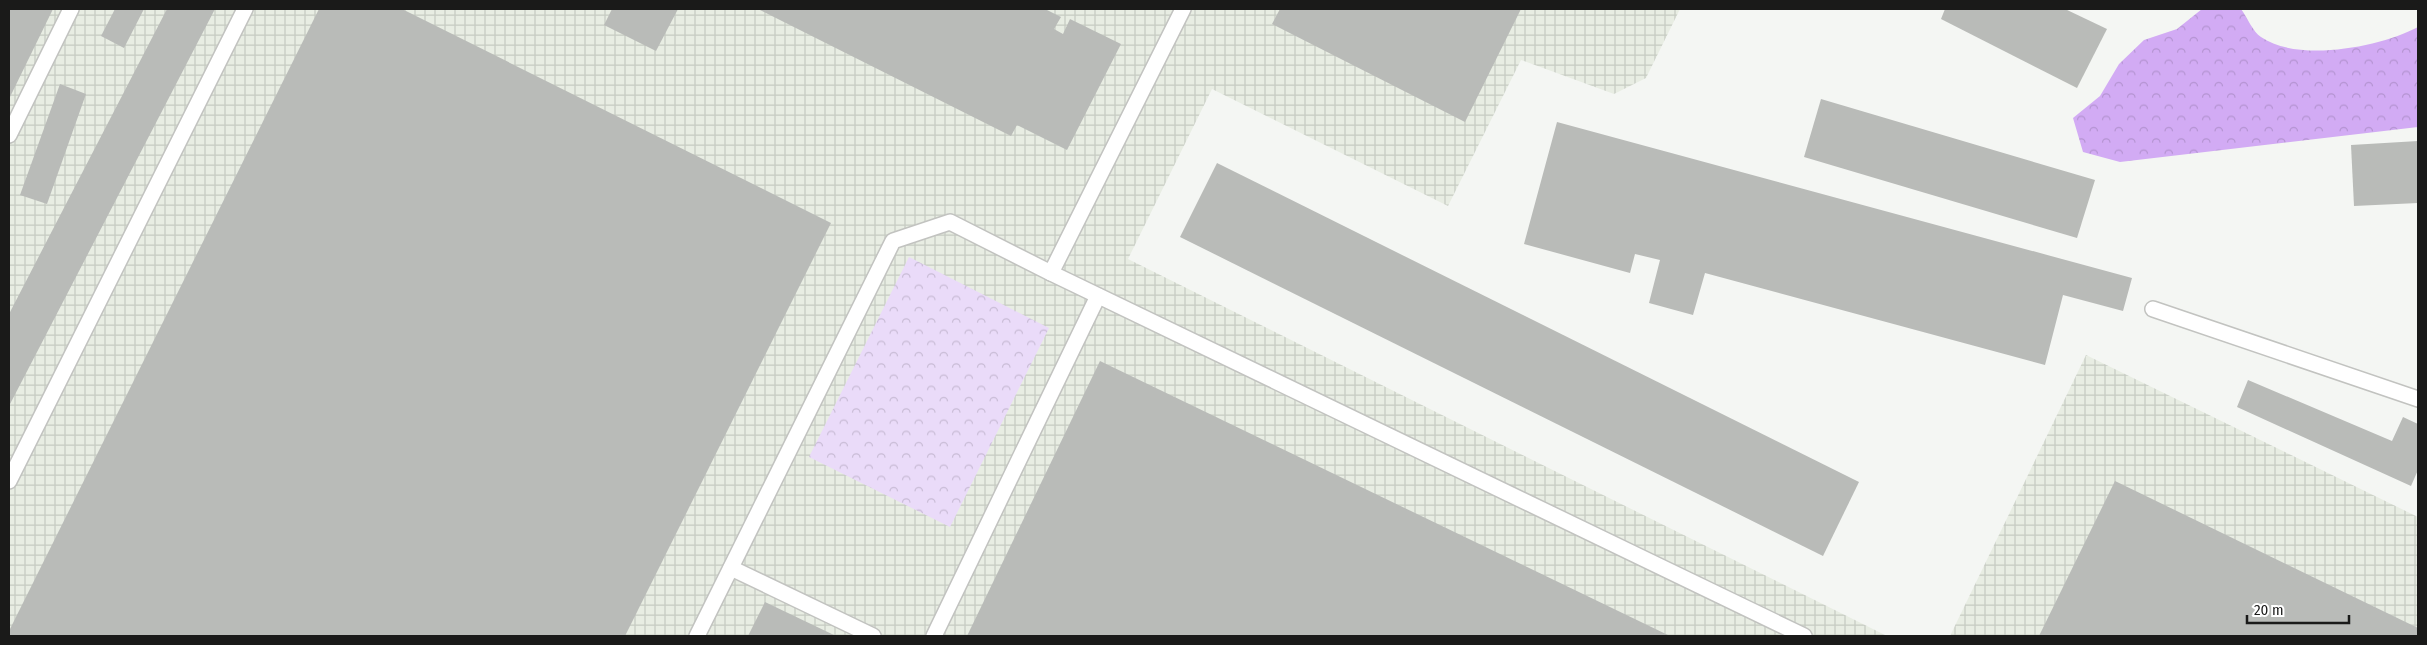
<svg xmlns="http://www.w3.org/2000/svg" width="2427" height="645" font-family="'Fira Sans Condensed',sans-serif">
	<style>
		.industrial { fill: url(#industrial-grid) }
		.forest { fill: url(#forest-crowns) }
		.park { fill: url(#park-crowns) }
		.building { fill: #b9bbb8 }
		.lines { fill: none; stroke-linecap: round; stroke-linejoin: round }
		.service-casing { stroke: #c2c3c0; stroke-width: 18 }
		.service { stroke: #fff; stroke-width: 15 }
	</style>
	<defs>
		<pattern id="industrial-grid" width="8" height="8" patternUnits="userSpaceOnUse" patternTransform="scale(1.25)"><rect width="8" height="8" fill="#e8ede3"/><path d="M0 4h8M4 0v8" fill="none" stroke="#c6cbc2"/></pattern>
		<pattern id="forest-crowns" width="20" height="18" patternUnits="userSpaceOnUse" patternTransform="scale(1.25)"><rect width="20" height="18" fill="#d2abf4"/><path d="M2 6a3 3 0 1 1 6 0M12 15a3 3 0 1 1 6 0" fill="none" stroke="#b493d1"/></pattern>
		<pattern id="park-crowns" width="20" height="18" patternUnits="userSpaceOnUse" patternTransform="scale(1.25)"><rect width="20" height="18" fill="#eadbf9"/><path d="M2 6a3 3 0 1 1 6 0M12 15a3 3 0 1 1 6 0" fill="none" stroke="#c8bbd5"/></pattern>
	</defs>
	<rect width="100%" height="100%" fill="#f4f6f3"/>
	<g class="industrial">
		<path d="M 9,9 L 1680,9 L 1646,78 L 1614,94 L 1521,60 L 1448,206 L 1212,89 L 1128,259 L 1887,636 L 9,636 Z"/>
		<path d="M 2086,355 L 2418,517 L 2418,636 L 1950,636 Z"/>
	</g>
	<path class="forest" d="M 2202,9 L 2241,9 C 2247,17 2253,32 2261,37 C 2298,63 2381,47 2418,27 L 2418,127 L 2120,162 L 2083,152 L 2073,118 L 2100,96 L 2119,64 L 2144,40 L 2177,29 Z"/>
	<path class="park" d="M 909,257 L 1049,328 L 950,527 L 809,457 Z"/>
	<g class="building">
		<path d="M 9,9 L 53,9 L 9,99 Z"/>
		<path d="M 115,9 L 144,9 L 124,48 L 101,36 Z"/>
		<path d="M 167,9 L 215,9 L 9,406 L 9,314 Z"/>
		<path d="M 319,9 L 402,9 L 831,223 L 625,636 L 9,636 L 9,631 Z"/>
		<path d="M 612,9 L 678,9 L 656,51 L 604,25 Z"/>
		<path d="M 758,9 L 1045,9 L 1061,17 L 1054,29 L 1063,34 L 1070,19 L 1121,44 L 1067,150 L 1017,125 L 1011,136 Z"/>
		<path d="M 1280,9 L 1521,9 L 1465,122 L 1272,24 Z"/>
		<path d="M 1945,9 L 2065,9 L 2107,29 L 2077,88 L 1941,19 Z"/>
		<path d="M 60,84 L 86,94 L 47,204 L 20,195 Z"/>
		<path d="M 1821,99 L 2095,180 L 2077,238 L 1804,157 Z"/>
		<path d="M 1557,122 L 2132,278 L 2123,311 L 2063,295 L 2045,365 L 1705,273 L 1693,315 L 1649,303 L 1660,260 L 1635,254 L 1630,273 L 1524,244 Z"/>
		<path d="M 2418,141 L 2418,203 L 2354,206 L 2351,145 Z"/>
		<path d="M 1217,163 L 1859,482 L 1823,556 L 1180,237 Z"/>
		<path d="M 1100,361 L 1670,636 L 967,636 Z"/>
		<path d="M 2248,380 L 2392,441 L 2403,417 L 2418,424 L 2418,470 L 2411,486 L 2237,407 Z"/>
		<path d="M 2115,481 L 2418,628 L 2418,636 L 2039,636 Z"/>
		<path d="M 765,602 L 836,636 L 748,636 Z"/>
	</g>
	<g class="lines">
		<defs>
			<g id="service">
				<path d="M 9,135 L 71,9"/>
				<path d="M 1051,273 L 1804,636"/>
				<path d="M 2153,309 L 2418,399"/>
				<path d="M 9,481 L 245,9"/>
				<path d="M 731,568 L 873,636"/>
				<path d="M 697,636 L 893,241 L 950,222 L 1051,273 L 1183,9"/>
				<path d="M 934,636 L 1098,296"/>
			</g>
		</defs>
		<use href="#service" class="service-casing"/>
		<use href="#service" class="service"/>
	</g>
	<rect width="2427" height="645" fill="none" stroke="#1a1a19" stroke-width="20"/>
	<path d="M2247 615v8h102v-8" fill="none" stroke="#1a1a19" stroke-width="2.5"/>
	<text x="2254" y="615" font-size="15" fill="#1a1a19" stroke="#ffffff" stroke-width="4" paint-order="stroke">20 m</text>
</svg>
